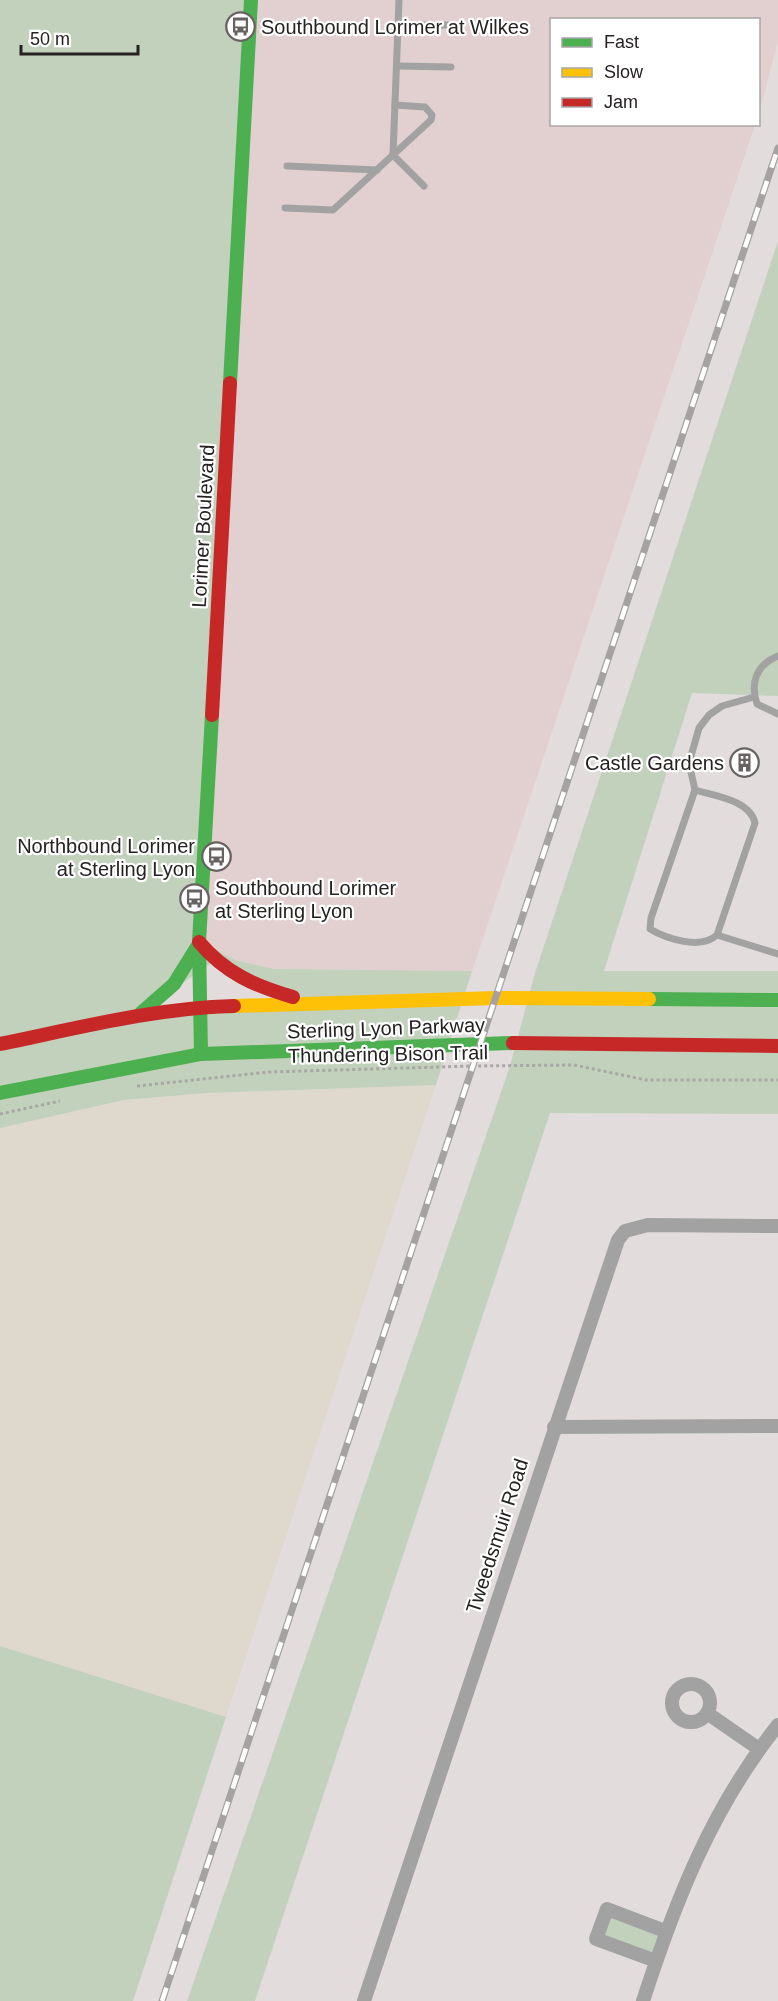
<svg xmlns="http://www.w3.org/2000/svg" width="778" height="2001" font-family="Arial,sans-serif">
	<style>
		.commercial { fill: #e1d0cf }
		.industrial { fill: #dfd8cc }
		.green { fill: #c2d1bb; fill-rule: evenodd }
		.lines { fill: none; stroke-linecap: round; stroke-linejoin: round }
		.path { stroke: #a9a6a6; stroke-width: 3; stroke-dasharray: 3 3; stroke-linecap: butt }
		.lane { stroke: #a2a2a2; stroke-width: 7 }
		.street { stroke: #a2a2a2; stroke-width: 14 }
		.fast { stroke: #4caf50; stroke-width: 14 }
		.slow { stroke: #ffc107; stroke-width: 14 }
		.jam { stroke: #c62828; stroke-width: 14 }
		.rail-casing { stroke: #a6a2a2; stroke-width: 7 }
		.rail { stroke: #fff; stroke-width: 4.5; stroke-dasharray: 14; stroke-linecap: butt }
		.labels { text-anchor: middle; stroke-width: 4.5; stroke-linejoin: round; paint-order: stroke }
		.poi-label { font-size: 20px; fill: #252221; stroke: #fff; text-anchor: start }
		.street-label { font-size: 20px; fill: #252221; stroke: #fff }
	</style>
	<rect width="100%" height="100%" fill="#e2dddc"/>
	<path class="commercial" d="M 251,0 L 778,0 L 778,41 L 759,113 L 758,20 L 552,20 L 552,124 L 755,125 L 472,971 L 274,969 L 238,961 L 200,942 Z"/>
	<path class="industrial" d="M 436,1085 L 226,1717 L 0,1646 L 0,1128 L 124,1100 L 208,1093 Z"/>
	<g class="green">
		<path d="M 0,0 L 251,0 L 200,942 L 238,961 L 274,969 L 472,971 L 436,1085 L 208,1093 L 124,1100 L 0,1128 ZM 214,961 L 308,1002 L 139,1014 Z"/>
		<path d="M 778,241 L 778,696 L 692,693 L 604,971 L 778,971 L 778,1114 L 550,1113 L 255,2001 L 187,2001 L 510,1066 L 535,973 Z"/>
		<path d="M 0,1646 L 226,1717 L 133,2001 L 0,2001 Z"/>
		<path d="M 607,1909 L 665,1931 L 656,1961 L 596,1939 Z"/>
	</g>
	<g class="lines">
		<g class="path">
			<path d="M 137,1086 L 269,1072 L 472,1066 L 574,1065 L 646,1080 L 778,1080"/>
			<path d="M 0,1114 L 60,1101"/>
		</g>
		<g class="lane">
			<path d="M 399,0 L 393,155 L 424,186"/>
			<path d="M 398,25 L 451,25"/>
			<path d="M 397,66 L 451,67"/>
			<path d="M 287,166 L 377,170"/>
			<path d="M 285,208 L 333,210 L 431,120 L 432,115 L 425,107 L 395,105"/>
			<path d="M 778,656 C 756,665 750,683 757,704 L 778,714"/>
			<path d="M 695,790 C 715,796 750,800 755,823 L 717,935 C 701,950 667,939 650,929 L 651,918 L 695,790 L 689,763 L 699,728 L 709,715 L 722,706 L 754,697"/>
			<path d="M 717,935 L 778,954"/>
		</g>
		<g class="street">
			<path d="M 554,1427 L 778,1426"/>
			<circle cx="691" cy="1703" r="19"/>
			<path d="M 707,1713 L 759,1749"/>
			<path d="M 656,1961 L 596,1939 L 607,1909 L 665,1931"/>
			<path d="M 364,2001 L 618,1240 L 625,1231 L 648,1225 L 778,1226"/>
			<path d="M 643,2001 C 675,1902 712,1807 778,1725"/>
		</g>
		<g class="fast">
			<path d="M 230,383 L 251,0"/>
			<path d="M 649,999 L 778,1000"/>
			<path d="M 141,1013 L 174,984 L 197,947"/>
			<path d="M 201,1054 L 199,942 L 212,715"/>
			<path d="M 0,1093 L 201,1054 L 513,1043"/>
		</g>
		<path class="slow" d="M 234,1006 L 497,998 L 649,999"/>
		<g class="jam">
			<path d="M 212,715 L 230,383"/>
			<path d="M 199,942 C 225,973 255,986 293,997"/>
			<path d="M 513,1043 L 778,1046"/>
			<path d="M 0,1044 C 78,1028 155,1008 234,1006"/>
		</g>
		<defs>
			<path id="rail" d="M 162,2001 L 778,148"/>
		</defs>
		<use href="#rail" class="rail-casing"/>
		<use href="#rail" class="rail"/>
	</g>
	<defs>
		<symbol id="bus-ring" viewBox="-11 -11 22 22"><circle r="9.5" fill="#fff" stroke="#676362" stroke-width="1.5"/><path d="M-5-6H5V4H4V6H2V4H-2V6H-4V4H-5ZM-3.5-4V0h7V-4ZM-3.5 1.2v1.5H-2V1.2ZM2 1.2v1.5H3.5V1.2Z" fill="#676362"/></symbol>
		<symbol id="building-ring" viewBox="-11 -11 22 22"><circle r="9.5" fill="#fff" stroke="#676362" stroke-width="1.5"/><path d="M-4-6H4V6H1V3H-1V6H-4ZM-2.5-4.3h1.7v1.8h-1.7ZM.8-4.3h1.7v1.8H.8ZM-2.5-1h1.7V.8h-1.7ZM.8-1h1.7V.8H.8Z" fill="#676362"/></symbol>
	</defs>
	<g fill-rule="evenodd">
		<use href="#bus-ring" x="224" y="10" width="33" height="33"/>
		<use href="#building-ring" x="728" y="746" width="33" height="33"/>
		<use href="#bus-ring" x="200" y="840" width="33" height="33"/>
		<use href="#bus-ring" x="178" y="882" width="33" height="33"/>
	</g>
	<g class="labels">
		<g class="poi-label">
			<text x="261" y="34">Southbound Lorimer at Wilkes</text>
			<text x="724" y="770" text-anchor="end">Castle Gardens</text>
			<text x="195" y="853" text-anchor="end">Northbound Lorimer<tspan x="195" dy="23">at Sterling Lyon</tspan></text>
			<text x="215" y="895">Southbound Lorimer<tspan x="215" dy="23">at Sterling Lyon</tspan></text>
		</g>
		<g class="street-label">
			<text transform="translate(203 526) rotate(-87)" y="7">Lorimer Boulevard</text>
			<text transform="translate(386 1028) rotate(-2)" y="7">Sterling Lyon Parkway</text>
			<text transform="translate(388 1054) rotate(-1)" y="7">Thundering Bison Trail</text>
			<text transform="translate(497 1536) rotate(-72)" y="7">Tweedsmuir Road</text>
		</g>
	</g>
	<rect x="550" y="18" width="210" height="108" fill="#ffffff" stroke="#a8a7a6" stroke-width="1.5"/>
	<rect x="562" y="38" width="30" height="9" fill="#4caf50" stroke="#a8a7a6" stroke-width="1.5"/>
	<text x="604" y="48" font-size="18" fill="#252221">Fast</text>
	<rect x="562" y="68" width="30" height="9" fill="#ffc107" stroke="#a8a7a6" stroke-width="1.5"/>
	<text x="604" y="78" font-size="18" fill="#252221">Slow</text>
	<rect x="562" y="98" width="30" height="9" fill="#c62828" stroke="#a8a7a6" stroke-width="1.5"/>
	<text x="604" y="108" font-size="18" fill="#252221">Jam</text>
	<path d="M21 45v9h117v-9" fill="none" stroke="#252221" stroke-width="3"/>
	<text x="30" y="45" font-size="18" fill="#252221" stroke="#ffffff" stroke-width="4.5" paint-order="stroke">50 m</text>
</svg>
